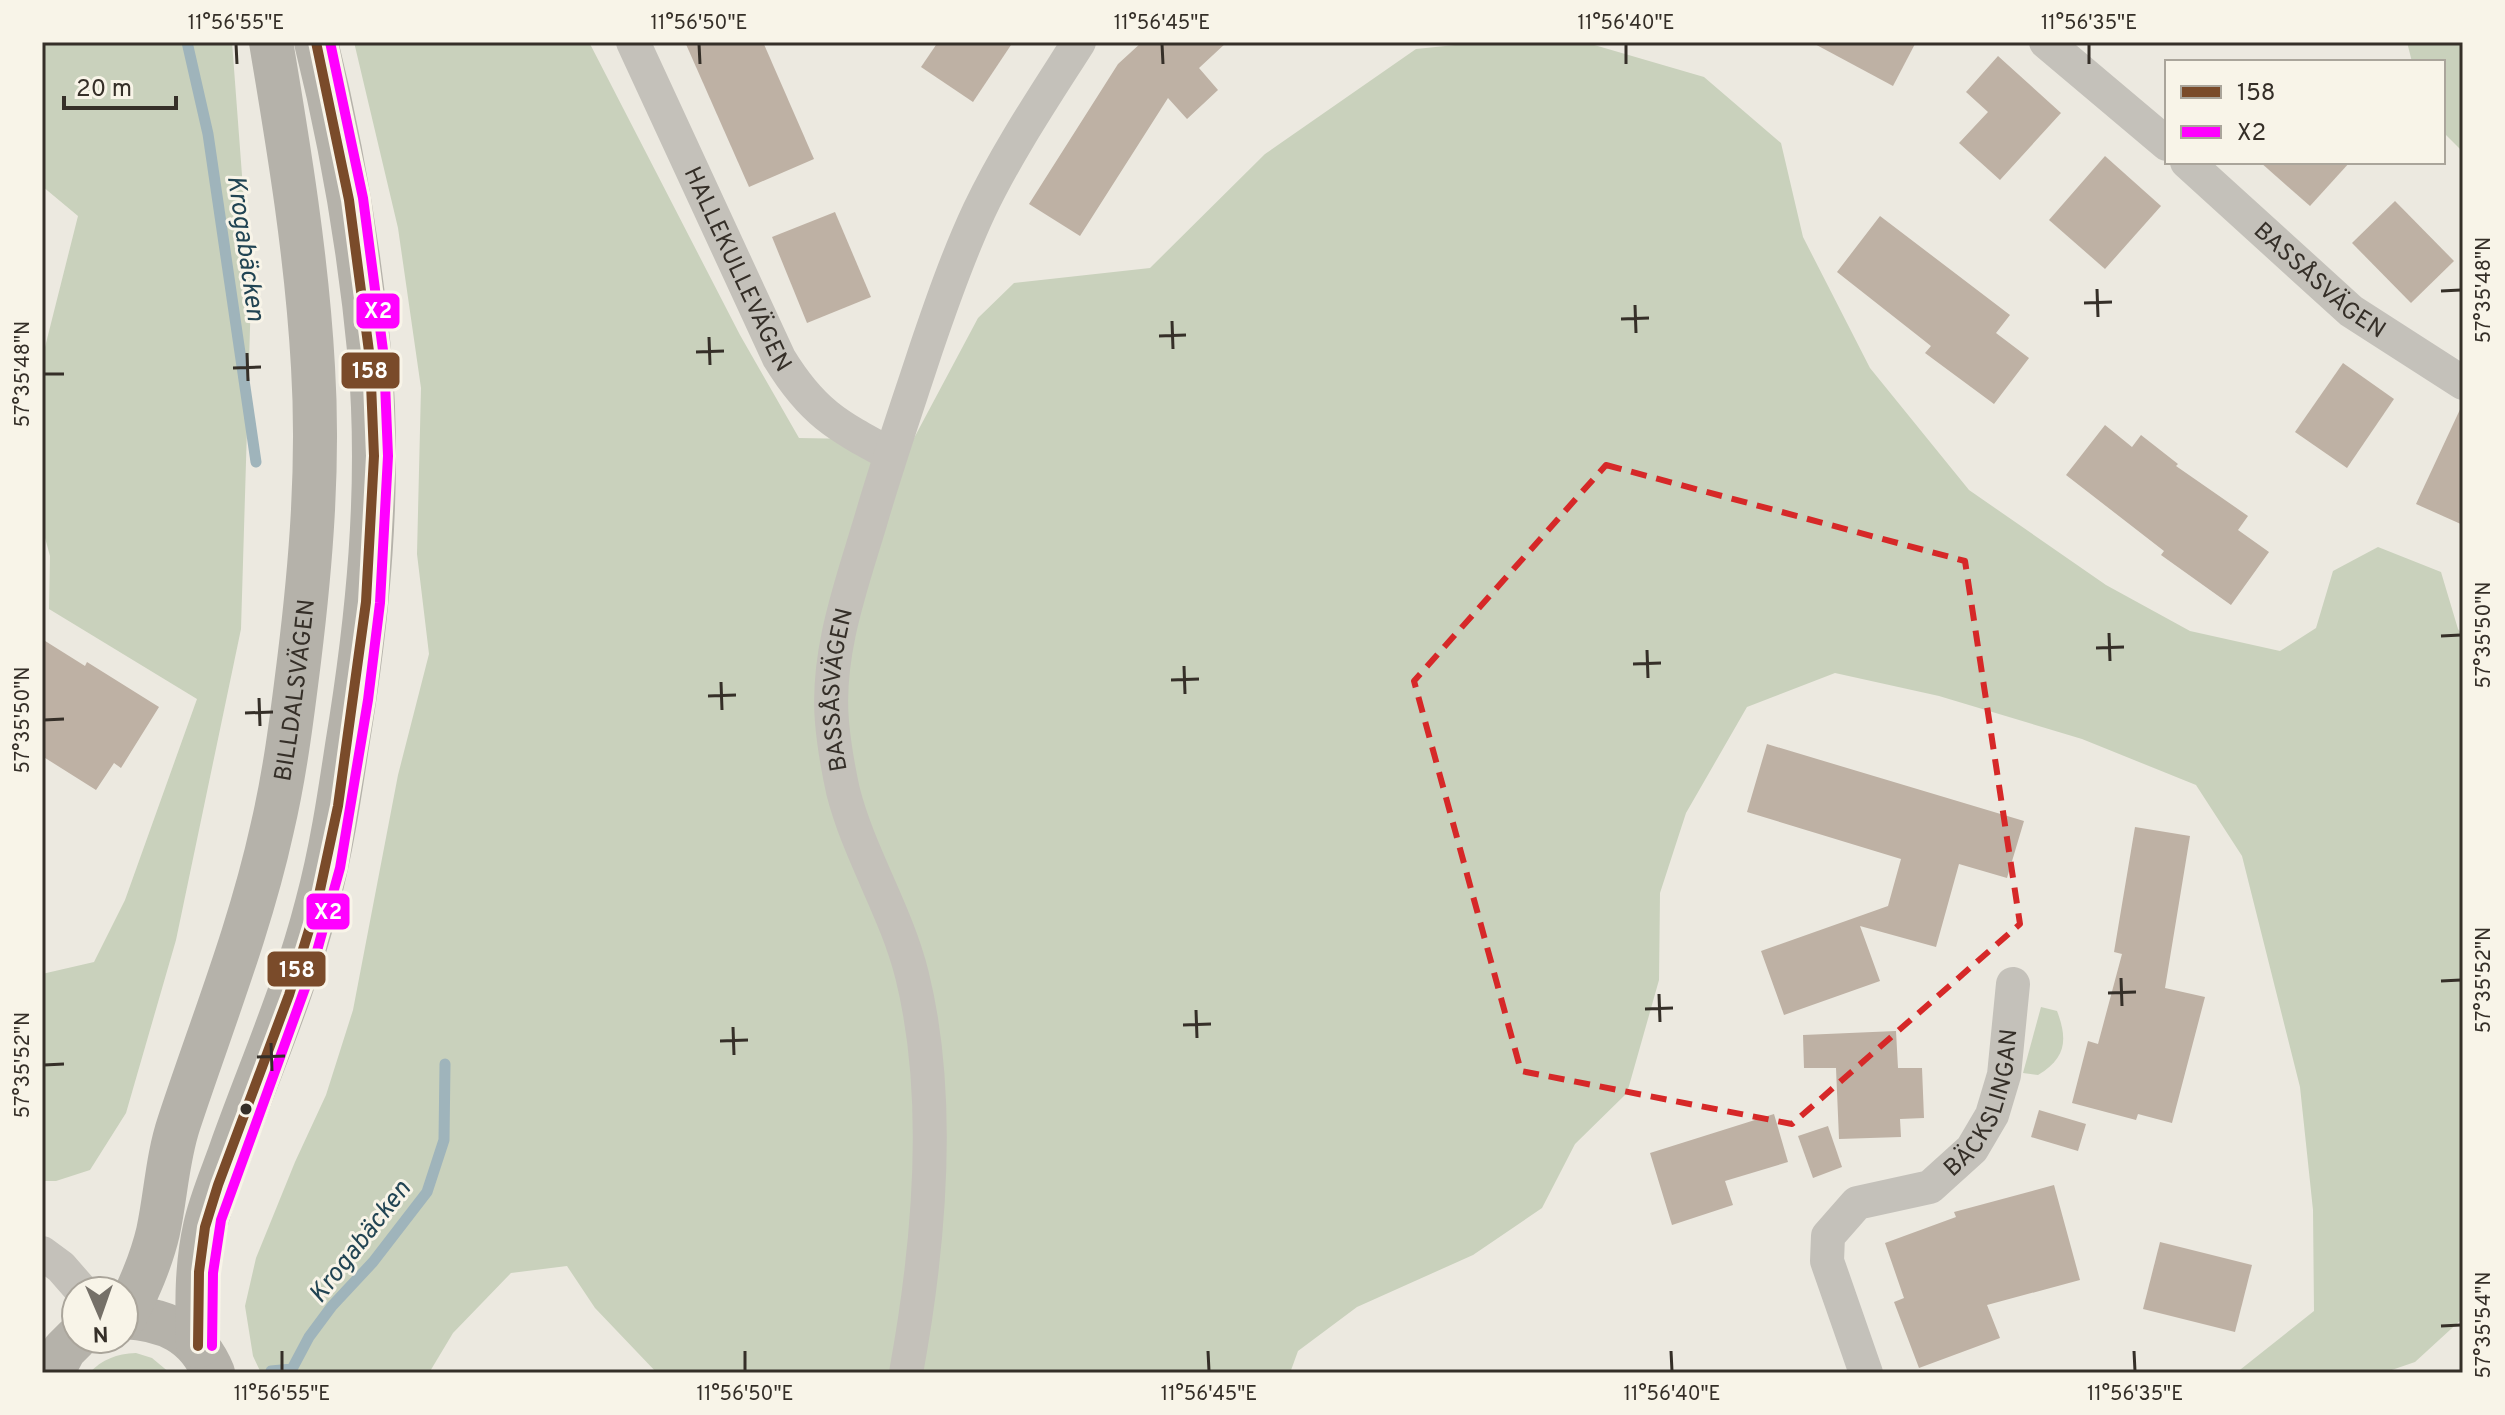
<svg xmlns="http://www.w3.org/2000/svg" width="2505" height="1415" font-family="Overpass,sans-serif">
	<style>
		.green { fill: #c9d1bc }
		.lines { fill: none; stroke-linecap: round; stroke-linejoin: round }
		.stream { stroke: #9fb4bb; stroke-width: 11 }
		.building { fill: #beb1a4 }
		.street { stroke: #c4c1ba; stroke-width: 34 }
		.secondary { stroke: #b5b2aa; stroke-width: 44 }
		.bus-1-casing { stroke: #f8f4e8; stroke-width: 16 }
		.bus-2-casing { stroke: #f8f4e8; stroke-width: 16 }
		.bus-1 { stroke: #7a4b2a; stroke-width: 10 }
		.bus-2 { stroke: #f0f; stroke-width: 10 }
		.marked { fill: none; stroke: #d62828; stroke-width: 6; stroke-dasharray: 16 10; stroke-linejoin: round }
		.ticks { fill: none; stroke: #352f28; stroke-width: 3 }
		.bus-dot { fill: #352f28; stroke: #f8f4e8; stroke-width: 3 }
		.labels { text-anchor: middle; stroke-width: 6; stroke-linejoin: round; paint-order: stroke }
		.street-label { font-size: 24px; fill: #352f28; stroke: #f8f4e8 }
		.water-label { font-size: 26px; font-style: italic; fill: #214453; stroke: #f8f4e8 }
		.line-badge { stroke: #f8f4e8; stroke-width: 3 }
		.badge-label { font-size: 22px; text-anchor: middle; font-weight: bold; fill: #fff }
		.neatline { fill: none; stroke: #352f28; stroke-width: 3 }
		.ticks-label { font-size: 20px; text-anchor: middle; fill: #352f28 }
	</style>
	<rect width="100%" height="100%" fill="#ece9e0"/>
	<g class="green">
		<path d="M 42,42 L 232,42 L 251,295 L 241,629 L 176,940 L 126,1113 L 90,1170 L 56,1181 L 42,1181 L 42,974 L 94,962 L 125,900 L 197,699 L 49,609 L 50,556 L 42,527 L 42,359 L 78,216 L 42,186 Z"/>
		<path d="M 354,42 L 589,42 L 740,335 L 799,438 L 913,440 L 978,318 L 1014,283 L 1150,268 L 1265,154 L 1416,49 L 1484,42 L 1584,42 L 1704,77 L 1781,143 L 1803,237 L 1870,368 L 1969,490 L 2106,585 L 2190,631 L 2280,651 L 2316,628 L 2333,571 L 2378,547 L 2441,572 L 2458,629 L 2463,636 L 2463,1318 L 2415,1362 L 2383,1373 L 2236,1373 L 2314,1311 L 2313,1210 L 2300,1087 L 2242,856 L 2196,785 L 2082,739 L 1939,696 L 1835,673 L 1747,707 L 1686,813 L 1660,893 L 1659,980 L 1627,1093 L 1575,1144 L 1542,1208 L 1473,1255 L 1357,1307 L 1298,1351 L 1290,1373 L 657,1373 L 595,1308 L 567,1266 L 511,1273 L 453,1333 L 429,1373 L 261,1373 L 253,1356 L 245,1306 L 256,1258 L 295,1162 L 326,1095 L 353,1010 L 398,775 L 429,654 L 417,554 L 421,388 L 398,228 Z"/>
		<path d="M 2407,42 L 2463,42 L 2463,152 L 2443,132 L 2443,62 L 2412,62 Z"/>
		<path d="M 2041,1007 L 2057,1011 C 2068,1040 2066,1058 2038,1075 L 2023,1073 Z"/>
		<path d="M 136,1353 L 152,1358 L 170,1373 L 89,1373 C 103,1359 116,1354 136,1353 Z"/>
	</g>
	<g class="lines">
		<g class="stream">
			<path d="M 187,42 L 208,134 L 256,462"/>
			<path d="M 271,1371 L 292,1369 L 309,1337 L 332,1306 L 373,1262 L 427,1192 L 444,1140 L 445,1064"/>
		</g>
	</g>
	<g class="building">
		<path d="M 685,42 L 763,42 L 814,159 L 749,187 Z"/>
		<path d="M 938,42 L 1013,42 L 973,102 L 921,67 Z"/>
		<path d="M 1142,42 L 1227,42 L 1199,68 L 1218,90 L 1187,119 L 1168,98 L 1080,236 L 1029,204 L 1118,64 Z"/>
		<path d="M 1811,42 L 1916,42 L 1893,86 Z"/>
		<path d="M 1998,56 L 2061,113 L 2000,180 L 1959,143 L 1988,112 L 1966,92 Z"/>
		<path d="M 2105,156 L 2161,206 L 2105,269 L 2049,220 Z"/>
		<path d="M 2260,162 L 2350,162 L 2310,206 Z"/>
		<path d="M 2395,201 L 2454,261 L 2411,303 L 2352,243 Z"/>
		<path d="M 835,212 L 871,297 L 807,323 L 772,237 Z"/>
		<path d="M 1880,216 L 2010,315 L 1996,333 L 2029,358 L 1994,404 L 1925,353 L 1931,346 L 1837,272 Z"/>
		<path d="M 2343,363 L 2394,399 L 2347,468 L 2295,432 Z"/>
		<path d="M 2463,403 L 2463,525 L 2416,504 Z"/>
		<path d="M 2105,425 L 2132,447 L 2141,435 L 2178,464 L 2176,466 L 2248,516 L 2238,530 L 2269,552 L 2231,605 L 2161,555 L 2164,551 L 2066,475 Z"/>
		<path d="M 42,639 L 85,666 L 87,662 L 159,707 L 121,768 L 114,763 L 96,790 L 42,756 Z"/>
		<path d="M 1767,744 L 2024,821 L 2007,878 L 1959,864 L 1936,947 L 1860,926 L 1880,981 L 1784,1015 L 1761,951 L 1888,906 L 1901,859 L 1747,812 Z"/>
		<path d="M 2135,827 L 2190,836 L 2165,988 L 2205,997 L 2172,1123 L 2138,1114 L 2136,1120 L 2072,1103 L 2088,1041 L 2098,1044 L 2122,954 L 2114,952 Z"/>
		<path d="M 1896,1031 L 1898,1068 L 1922,1068 L 1924,1118 L 1900,1119 L 1901,1137 L 1839,1139 L 1836,1068 L 1804,1068 L 1803,1035 Z"/>
		<path d="M 2039,1110 L 2086,1124 L 2078,1151 L 2031,1137 Z"/>
		<path d="M 1774,1114 L 1788,1162 L 1725,1181 L 1733,1205 L 1672,1225 L 1650,1153 Z"/>
		<path d="M 1828,1126 L 1842,1167 L 1813,1178 L 1798,1136 Z"/>
		<path d="M 2054,1185 L 2080,1280 L 1987,1305 L 2000,1338 L 1919,1368 L 1894,1302 L 1904,1298 L 1885,1243 L 1956,1217 L 1954,1212 Z"/>
		<path d="M 2160,1242 L 2252,1265 L 2235,1332 L 2143,1309 Z"/>
	</g>
	<g class="lines">
		<g class="street">
			<path id="s1" d="M 633,42 L 779,358 C 812,412 836,425 890,454"/>
			<path d="M 2046,42 L 2167,144"/>
			<path id="s2" d="M 2187,162 L 2351,311 L 2463,383"/>
			<path d="M 42,1253 L 61,1267 L 82,1291"/>
			<path id="s3" d="M 906,1373 C 929,1247 943,1100 912,975 C 896,911 859,854 843,791 C 838,768 834,745 832,722 C 826,654 851,586 870,523 C 887,464 907,407 926,349 C 942,302 958,256 979,211 C 1007,152 1044,97 1079,42"/>
			<path id="s4" d="M 1866,1373 L 1827,1261 L 1828,1236 L 1857,1203 L 1930,1187 L 1972,1149 L 1992,1115 L 2004,1075 L 2013,984"/>
		</g>
		<g class="secondary">
			<path d="M 124,1317 C 165,1319 197,1333 213,1373"/>
			<path id="s5" d="M 125,1317 C 138,1290 151,1262 158,1232 C 166,1195 167,1159 179,1123 C 211,1026 250,929 272,829 C 285,774 292,717 299,661 C 311,564 319,465 313,367 C 307,258 289,149 271,42"/>
			<path d="M 198,1346 C 197,1306 196,1267 205,1227 C 211,1199 224,1171 233,1144 C 262,1064 296,986 317,904 C 331,852 339,799 347,746 C 368,619 381,488 370,359 C 360,253 342,146 316,42"/>
			<path d="M 52,1373 L 64,1350 L 76,1338"/>
		</g>
		<defs>
			<path id="bus-1" d="M 198,1346 L 199,1272 L 205,1227 L 218,1185 L 289,995 L 317,904 L 338,806 L 366,602 L 374,456 L 370,359 L 349,200 L 316,42"/>
			<path id="bus-2" d="M 212,1346 L 213,1273 L 221,1220 L 312,969 L 340,868 L 368,700 L 380,603 L 388,456 L 384,358 L 363,198 L 330,42"/>
		</defs>
		<use href="#bus-1" class="bus-1-casing"/>
		<use href="#bus-2" class="bus-2-casing"/>
		<use href="#bus-1" class="bus-1"/>
		<use href="#bus-2" class="bus-2"/>
	</g>
	<path class="marked" d="M 1606,465 L 1965,561 L 2020,924 L 1792,1124 L 1521,1071 L 1414,681 Z"/>
	<path class="ticks" d="M 236,44 L 237,64M 699,44 L 700,64M 1162,44 L 1163,64M 1626,44 L 1626,64M 2089,44 L 2089,64M 2097,289 L 2098,317M 2441,291 L 2461,290M 2084,303 L 2112,302M 1635,305 L 1636,333M 1621,319 L 1649,318M 1172,321 L 1173,349M 1159,336 L 1186,335M 709,337 L 710,365M 696,352 L 724,351M 247,353 L 248,381M 233,368 L 261,367M 44,374 L 64,374M 2109,633 L 2110,661M 2441,636 L 2461,635M 2096,648 L 2124,647M 1647,650 L 1648,678M 1633,664 L 1661,663M 1184,666 L 1185,694M 1171,680 L 1199,679M 721,682 L 722,710M 708,696 L 736,695M 259,698 L 260,726M 245,713 L 273,712M 44,720 L 64,719M 2121,978 L 2122,1006M 2441,981 L 2461,980M 2108,993 L 2136,992M 1659,994 L 1660,1022M 1645,1009 L 1673,1008M 1196,1010 L 1197,1038M 1183,1025 L 1211,1024M 733,1027 L 734,1055M 720,1041 L 748,1040M 271,1043 L 272,1071M 257,1057 L 285,1056M 44,1065 L 64,1064M 2441,1326 L 2461,1325M 282,1351 L 282,1371M 745,1351 L 745,1371M 1208,1351 L 1209,1371M 1671,1351 L 1672,1371M 2134,1351 L 2135,1371"/>
	<circle class="bus-dot" cx="246" cy="1109" r="7"/>
	<g class="labels">
		<g class="street-label">
			<text dy="8" stroke="none"><textPath href="#s1" startOffset="250">HALLEKULLEVÄGEN</textPath></text>
			<text dy="8" stroke="none"><textPath href="#s2" startOffset="178">BASSÅSVÄGEN</textPath></text>
			<text dy="8" stroke="none"><textPath href="#s5" startOffset="652">BILLDALSVÄGEN</textPath></text>
			<text dy="8" stroke="none"><textPath href="#s3" startOffset="700">BASSÅSVÄGEN</textPath></text>
			<text dy="8" stroke="none"><textPath href="#s4" startOffset="366">BÄCKSLINGAN</textPath></text>
		</g>
		<g class="water-label">
			<text transform="translate(247 248) rotate(82)" y="9">Krogabäcken</text>
			<text transform="translate(359 1241) rotate(-52)" y="9">Krogabäcken</text>
		</g>
	</g>
	<g class="line-badge">
		<rect x="355" y="292" width="46" height="38" rx="8" fill="#f0f"/>
		<rect x="340" y="351" width="61" height="39" rx="8" fill="#7a4b2a"/>
		<rect x="305" y="892" width="46" height="39" rx="8" fill="#f0f"/>
		<rect x="266" y="950" width="61" height="38" rx="8" fill="#7a4b2a"/>
	</g>
	<g class="badge-label">
		<text x="378" y="318">X2</text>
		<text x="370" y="378">158</text>
		<text x="328" y="919">X2</text>
		<text x="297" y="977">158</text>
	</g>
	<rect width="2505" height="1415" fill="none" stroke="#f8f4e8" stroke-width="88"/>
	<rect x="2165" y="60" width="280" height="104" fill="#f8f4e8" stroke="#aaa59b" stroke-width="2"/>
	<rect x="2181" y="86" width="40" height="12" fill="#7a4b2a" stroke="#aaa59b" stroke-width="2"/>
	<text x="2237" y="100" font-size="24" fill="#352f28">158</text>
	<rect x="2181" y="126" width="40" height="12" fill="#ff00ff" stroke="#aaa59b" stroke-width="2"/>
	<text x="2237" y="140" font-size="24" fill="#352f28">X2</text>
	<g transform="translate(100 1315) rotate(178)"><circle r="38" fill="#f8f4e8" stroke="#aaa59b" stroke-width="2"/>
	<path d="M0-6L14 30L0 20L-14 30Z" fill="#757068"/>
	<text y="-12" font-size="22" font-weight="bold" text-anchor="middle" fill="#352f28">N</text>
	</g>
	<path d="M64 96v12h112v-12" fill="none" stroke="#352f28" stroke-width="4"/>
	<text x="76" y="96" font-size="24" fill="#352f28" stroke="#f8f4e8" stroke-width="6" paint-order="stroke">20 m</text>
	<rect x="44" y="44" width="2417" height="1327" class="neatline"/>
	<g class="ticks-label">
		<text x="236" y="29">11°56'55"E</text>
		<text x="699" y="29">11°56'50"E</text>
		<text x="1162" y="29">11°56'45"E</text>
		<text x="1626" y="29">11°56'40"E</text>
		<text x="2089" y="29">11°56'35"E</text>
		<text transform="translate(2483 290) rotate(-90)" y="7">57°35'48"N</text>
		<text transform="translate(22 374) rotate(-90)" y="7">57°35'48"N</text>
		<text transform="translate(2483 635) rotate(-90)" y="7">57°35'50"N</text>
		<text transform="translate(22 720) rotate(-90)" y="7">57°35'50"N</text>
		<text transform="translate(2483 980) rotate(-90)" y="7">57°35'52"N</text>
		<text transform="translate(22 1065) rotate(-90)" y="7">57°35'52"N</text>
		<text transform="translate(2483 1325) rotate(-90)" y="7">57°35'54"N</text>
		<text x="282" y="1400">11°56'55"E</text>
		<text x="745" y="1400">11°56'50"E</text>
		<text x="1209" y="1400">11°56'45"E</text>
		<text x="1672" y="1400">11°56'40"E</text>
		<text x="2135" y="1400">11°56'35"E</text>
	</g>
</svg>
